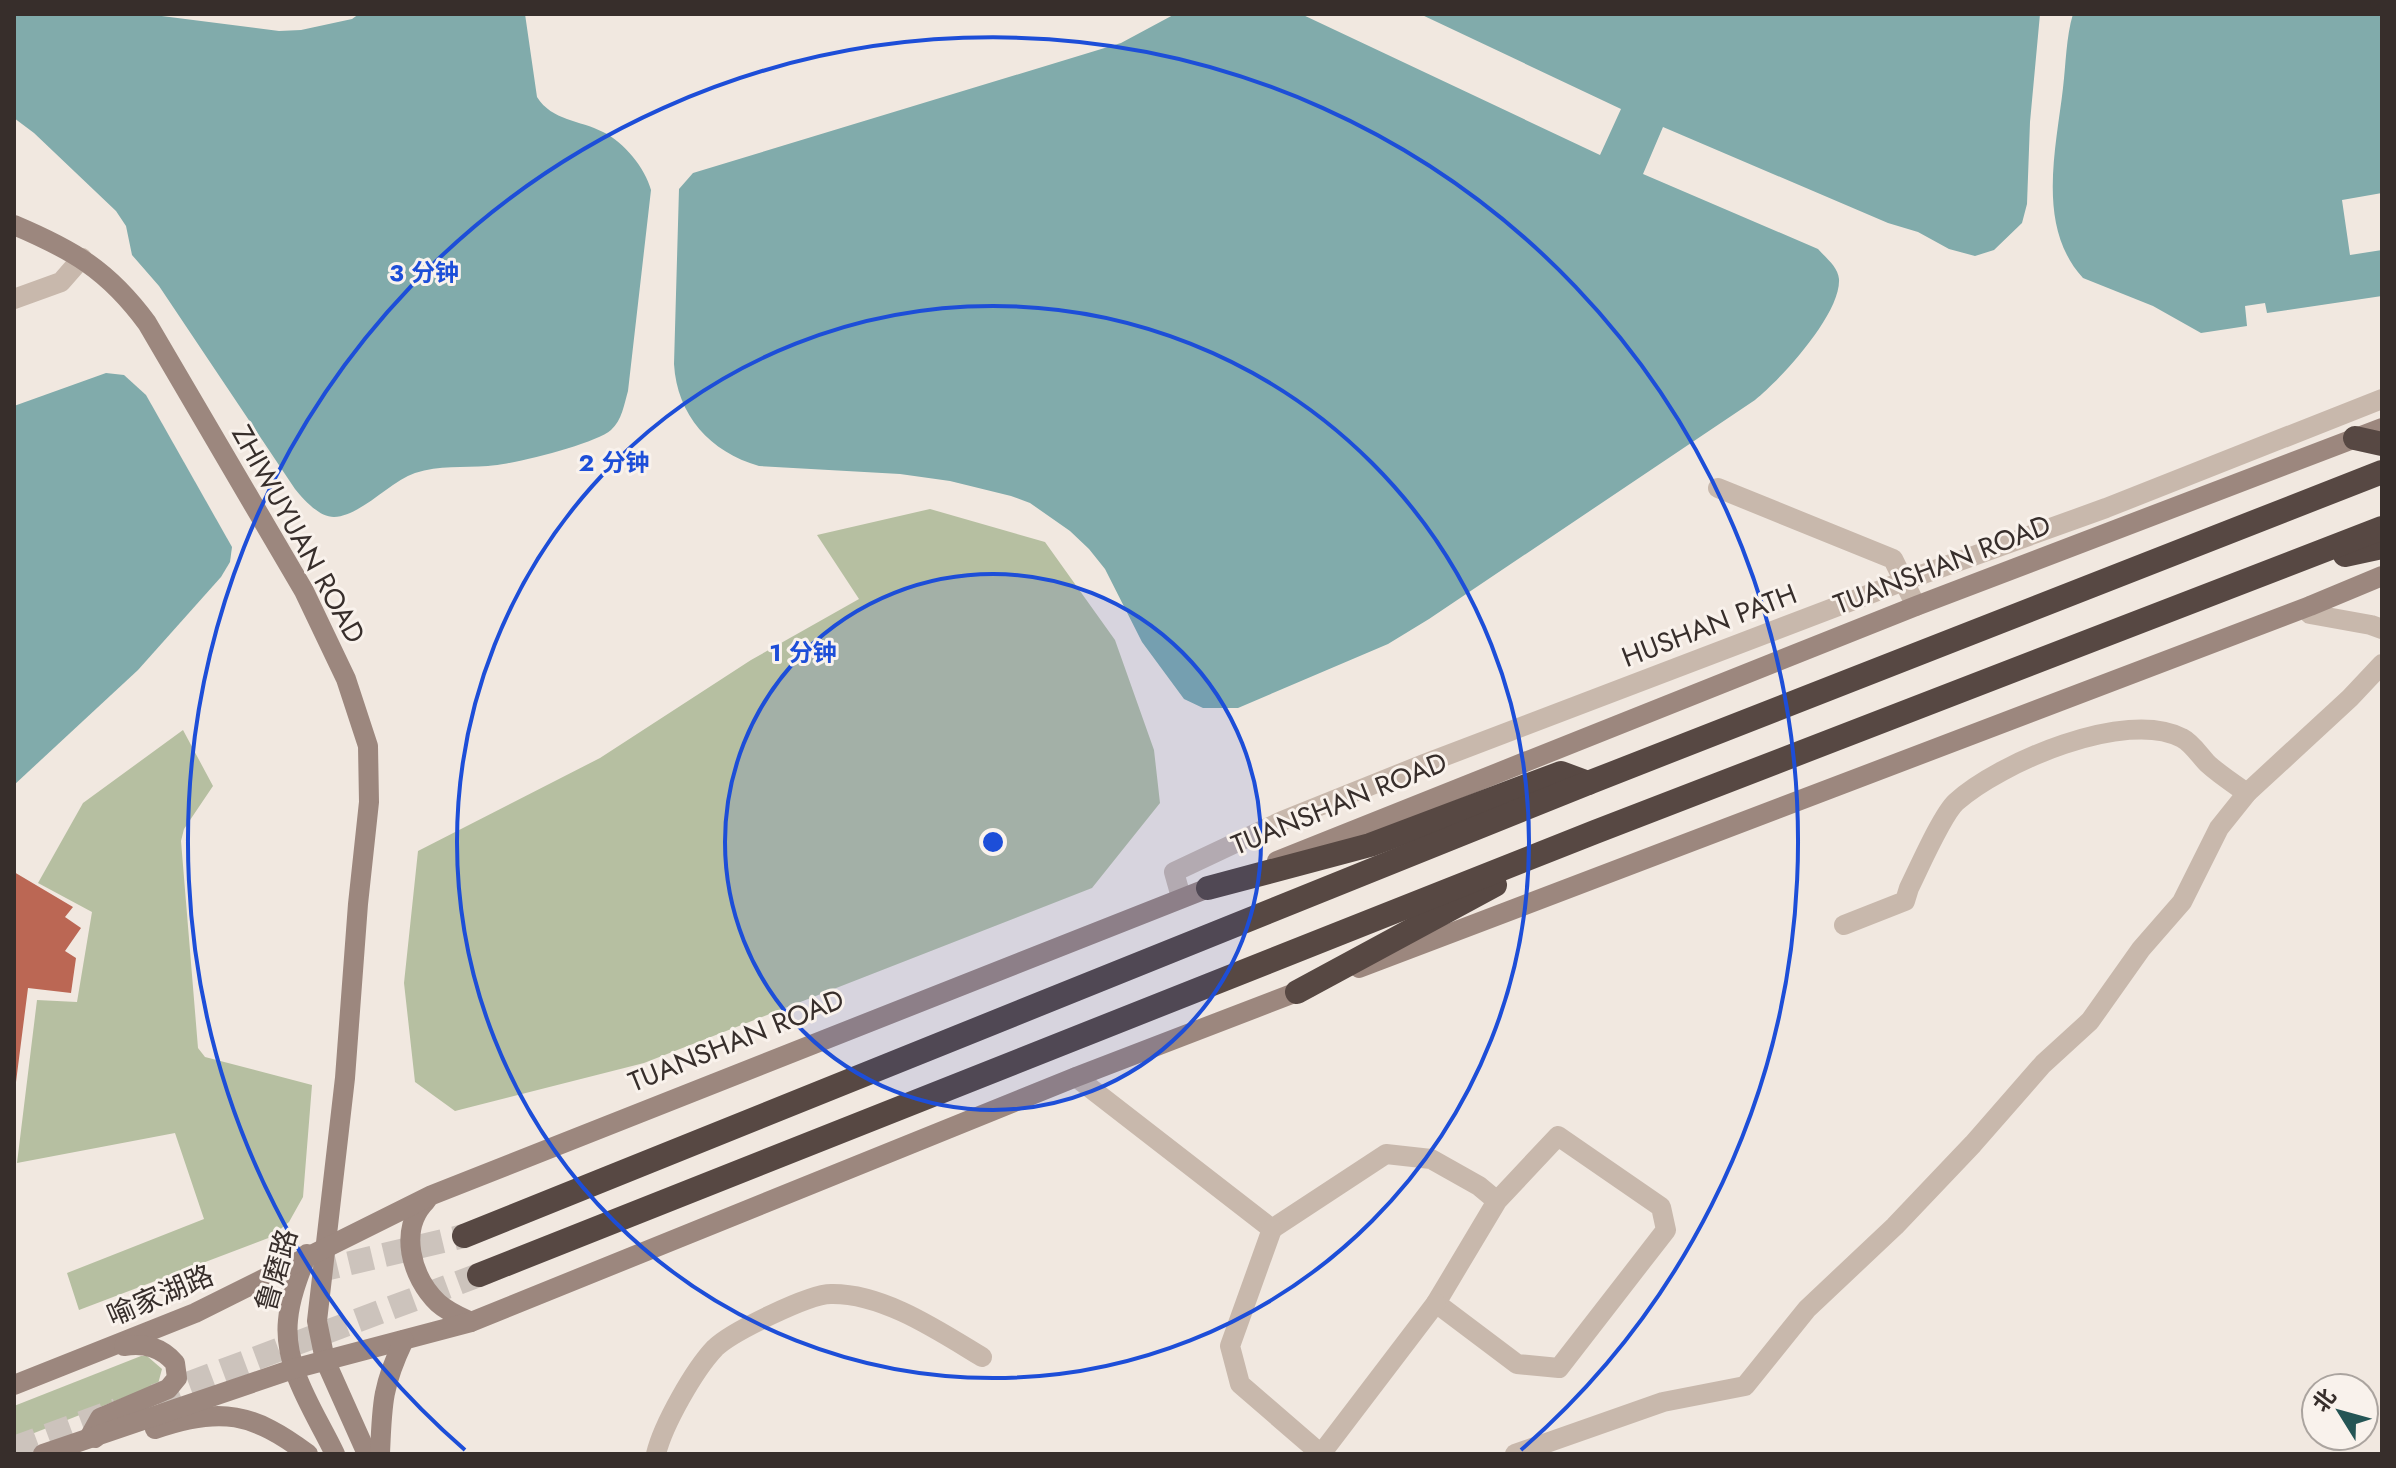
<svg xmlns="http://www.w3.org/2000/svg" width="2396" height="1468" font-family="Jost,'Noto Sans SC',sans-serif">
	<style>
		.green { fill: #b6bfa1 }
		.water { fill: #81abab }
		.building { fill: #bb6754 }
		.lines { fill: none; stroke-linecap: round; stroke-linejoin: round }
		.highway-tunnel { stroke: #ccc3bc; stroke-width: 24; stroke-dasharray: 24 12; stroke-linecap: butt }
		.street { stroke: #c8b8ac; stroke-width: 20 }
		.secondary { stroke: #9c877e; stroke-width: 20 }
		.highway { stroke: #574843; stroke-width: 24 }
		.ring { fill: none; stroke: #1d4ed8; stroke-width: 4 }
		.labels { text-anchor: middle; stroke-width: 6; stroke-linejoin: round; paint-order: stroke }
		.street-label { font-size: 28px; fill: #372e2b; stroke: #f9f2ec }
		.centre { fill: #1d4ed8; stroke: #f9f2ec; stroke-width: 4 }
		.ring-label { font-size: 24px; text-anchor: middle; font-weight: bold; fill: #1d4ed8; stroke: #f9f2ec; stroke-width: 6; stroke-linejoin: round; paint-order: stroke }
	</style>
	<rect width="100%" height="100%" fill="#f1e8e0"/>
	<g class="green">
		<path d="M 930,509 L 1045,542 L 1115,640 L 1154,750 L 1160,803 L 1092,888 L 644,1063 L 455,1111 L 415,1082 L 404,983 L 418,851 L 600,758 L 751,660 L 859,599 L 817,535 Z"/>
		<path d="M 183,730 L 213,786 L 184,829 L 181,841 L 198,1048 L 205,1057 L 312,1085 L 303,1197 L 289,1222 L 271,1237 L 79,1310 L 67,1273 L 204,1219 L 175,1133 L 17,1163 L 37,1000 L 77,1002 L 92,912 L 38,883 L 83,803 Z"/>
		<path d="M 141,1356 L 147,1356 L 162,1369 L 158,1384 L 14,1441 L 14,1406 Z"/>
	</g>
	<g class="water">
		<path d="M 14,14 L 146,14 L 279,31 L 301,30 L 352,19 L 359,14 L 525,14 L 537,97 C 552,121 580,120 603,132 C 624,142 645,168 651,190 L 628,391 C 624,405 622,420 611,430 C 595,444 511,465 488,466 C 462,468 440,465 415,473 C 389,482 361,516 334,517 C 319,517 304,500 295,489 L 159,286 L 132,255 L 126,226 L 116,211 L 34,133 L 14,118 Z"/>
		<path d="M 1175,14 L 1301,14 L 1600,155 L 1621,109 L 1420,14 L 2040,14 L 2030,122 L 2027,204 L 2022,223 L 1994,250 L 1975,256 L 1949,249 L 1918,232 L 1888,223 L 1663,127 L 1643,174 L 1818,249 C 1826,258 1838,267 1839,279 C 1841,314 1781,379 1755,400 L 1429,619 L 1388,644 L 1238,708 L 1203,708 L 1184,699 L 1142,642 L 1105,569 L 1089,549 L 1070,531 L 1030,503 L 1011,496 L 950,481 L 900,474 L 759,466 C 710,452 677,415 674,364 L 679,189 L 693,173 L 1121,43 Z"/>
		<path d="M 2073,14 L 2382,14 L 2382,193 L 2342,200 L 2350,255 L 2382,250 L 2382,296 L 2267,313 L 2265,303 L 2245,306 L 2247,326 L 2201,333 L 2153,306 L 2083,278 C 2036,227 2056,149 2063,88 C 2066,64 2066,37 2073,14 Z"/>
		<path d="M 106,373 L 124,375 L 146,395 L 232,547 L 230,562 L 221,577 L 138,670 L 14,785 L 14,406 Z"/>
	</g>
	<path class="building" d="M 14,872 L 73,907 L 65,917 L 81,928 L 65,951 L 76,958 L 71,993 L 28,988 L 16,1082 Z"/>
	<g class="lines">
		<g class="highway-tunnel">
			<path d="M 279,1280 L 464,1236"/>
			<path d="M 155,1396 L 479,1275"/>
			<path d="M 14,1448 L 117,1410"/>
		</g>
		<g class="street">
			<path d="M 14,299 L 61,282 L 82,258"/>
			<path d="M 1718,488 L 1893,559 L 1916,606"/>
			<path d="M 2310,606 L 2310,614 L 2371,625 L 2382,629"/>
			<path d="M 1181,897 L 1174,872 L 1282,821 L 1424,764 L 1904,581 L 2106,508 L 2382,399"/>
			<path d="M 1844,925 L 1905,901 L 1909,888 C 1919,868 1942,815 1956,802 C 1999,763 2126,708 2182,738 C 2192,743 2200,756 2208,764 C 2220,775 2234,784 2247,793"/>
			<path d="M 1076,1077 L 1272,1229 L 1386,1154 L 1431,1159 L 1479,1186 L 1497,1201 L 1558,1136 L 1661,1207 L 1666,1230 L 1559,1368 L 1517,1364 L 1436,1303 L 1497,1201"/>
			<path d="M 1272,1229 L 1230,1346 L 1240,1384 L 1321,1454 L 1436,1303"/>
			<path d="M 656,1454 C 663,1425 694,1370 715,1348 C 731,1332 809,1294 831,1294 C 883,1293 939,1331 982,1357"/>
			<path d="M 1515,1454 L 1663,1402 L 1745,1386 L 1807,1309 L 1895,1226 L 1973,1144 L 2043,1064 L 2090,1021 L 2141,949 L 2182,902 L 2219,828 L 2247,793 L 2350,698 L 2382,664"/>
		</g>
		<g class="secondary">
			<path d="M 14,225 C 73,250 108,270 147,323 L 304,591 L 346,679 L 368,746 L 369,802 L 358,904 L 345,1078 L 317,1321 L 325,1360 L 367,1454"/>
			<path d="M 1277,861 L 1916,606 L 2382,428"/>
			<path d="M 1359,968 L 2310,606 L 2382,576"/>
			<path d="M 426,1201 C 398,1229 411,1277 438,1303 C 448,1312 460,1317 471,1322"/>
			<path d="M 307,1254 C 299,1275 290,1297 288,1320 C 283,1368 315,1412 335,1454"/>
			<path d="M 14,1385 L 195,1313 L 432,1195 L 1221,883"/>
			<path d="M 155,1429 C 221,1406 253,1413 308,1454"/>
			<path d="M 95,1438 L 90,1436 L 100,1418 L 168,1389 L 177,1378 L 175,1363 C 161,1347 145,1343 124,1346"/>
			<path d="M 43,1454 L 293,1369 L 471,1322 L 1076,1077 L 1310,987"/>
			<path d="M 380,1454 C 382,1404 382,1386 404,1340"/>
		</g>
		<g class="highway">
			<path d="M 2355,438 L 2382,444"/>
			<path d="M 2345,555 L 2382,547"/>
			<path d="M 1208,888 L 1370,845 L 1561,773 L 1588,783"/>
			<path d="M 1297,992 L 1495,885"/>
			<path d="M 464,1236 L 1588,783 L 2382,472"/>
			<path d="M 479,1275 L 1595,832 L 2382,528"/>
		</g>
	</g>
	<circle cx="993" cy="842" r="268" fill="#1d4ed8" fill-opacity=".12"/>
	<g class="ring">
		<circle cx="993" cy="842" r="268"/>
		<circle cx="993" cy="842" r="536"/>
		<path d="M465 1450A805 805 0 1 1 1521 1450"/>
	</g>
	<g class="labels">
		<g class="street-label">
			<text transform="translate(299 534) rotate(61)" y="10">ZHIWUYUAN ROAD</text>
			<text transform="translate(1942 564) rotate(-21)" y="10">TUANSHAN ROAD</text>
			<text transform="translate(1709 625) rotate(-21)" y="10">HUSHAN PATH</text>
			<text transform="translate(1339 803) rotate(-22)" y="10">TUANSHAN ROAD</text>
			<text transform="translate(736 1040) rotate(-22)" y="10">TUANSHAN ROAD</text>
			<text transform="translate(276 1270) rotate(-74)" y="10">鲁磨路</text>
			<text transform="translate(160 1295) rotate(-23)" y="10">喻家湖路</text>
		</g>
	</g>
	<circle cx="993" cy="842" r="12" class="centre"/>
	<g class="ring-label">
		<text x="424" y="281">3 分钟</text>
		<text x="614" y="471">2 分钟</text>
		<text x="803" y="661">1 分钟</text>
	</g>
	<rect width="2396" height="1468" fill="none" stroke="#372e2b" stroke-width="32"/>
	<g transform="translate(2340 1412) rotate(307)"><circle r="38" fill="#f9f2ec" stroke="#aba49f" stroke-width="2"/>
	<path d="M0-6L14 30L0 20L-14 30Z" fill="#245555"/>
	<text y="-12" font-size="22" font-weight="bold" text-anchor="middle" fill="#372e2b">北</text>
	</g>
</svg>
